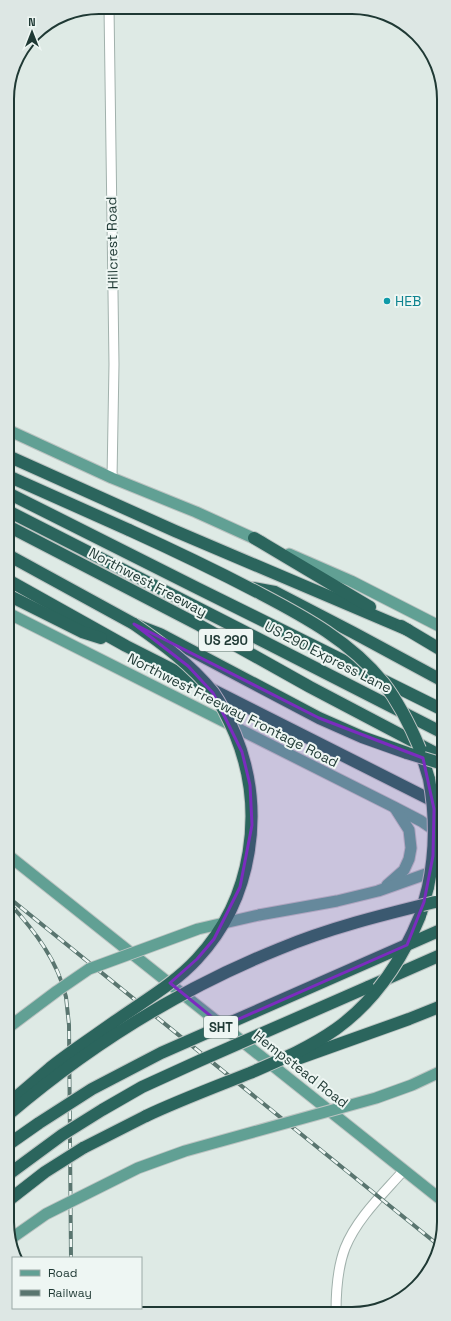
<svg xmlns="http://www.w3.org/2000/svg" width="451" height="1321" font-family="'Space Grotesk',sans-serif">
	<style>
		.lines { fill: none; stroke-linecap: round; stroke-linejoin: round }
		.minor-casing { stroke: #a1b1ac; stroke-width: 11 }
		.major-casing { stroke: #bcc4c2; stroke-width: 13 }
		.highway-casing { stroke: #bcc4c2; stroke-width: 14 }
		.minor { stroke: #fff; stroke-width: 9 }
		.major { stroke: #61a094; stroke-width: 11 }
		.highway { stroke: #2b655d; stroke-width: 12 }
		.rail-casing { stroke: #59756f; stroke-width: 4 }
		.rail { stroke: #eef6f3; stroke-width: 2.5; stroke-dasharray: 8; stroke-linecap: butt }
		.major-bridge-casing { stroke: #bcc4c2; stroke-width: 13; stroke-linecap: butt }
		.highway-bridge-casing { stroke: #bcc4c2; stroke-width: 14; stroke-linecap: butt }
		.major-bridge { stroke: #61a094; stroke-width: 11 }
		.highway-bridge { stroke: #2b655d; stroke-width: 12 }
		.marked { fill: #7b2cbf; fill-opacity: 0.2; stroke: #7b2cbf; stroke-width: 3; stroke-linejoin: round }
		.culture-dot { fill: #0f9aa8; stroke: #eef6f3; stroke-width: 1.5 }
		.labels { text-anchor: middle; stroke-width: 4; stroke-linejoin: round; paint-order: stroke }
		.shield { fill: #eef6f3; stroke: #5d726d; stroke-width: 1 }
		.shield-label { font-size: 13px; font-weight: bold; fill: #1f3934 }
		.street-label { font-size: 14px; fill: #1f3934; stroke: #eef6f3 }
		.culture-label { font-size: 14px; fill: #0d838f; stroke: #eef6f3; text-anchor: start }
		.rim { fill: none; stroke: #1f3934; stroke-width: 2 }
	</style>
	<rect width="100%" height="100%" fill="#deeae5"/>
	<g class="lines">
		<defs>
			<g id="minor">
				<path d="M 109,7 L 114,364 L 112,478"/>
				<path d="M 336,1312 C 336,1291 337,1269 345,1248 C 357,1218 383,1194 404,1170"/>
			</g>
			<g id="major">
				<path d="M 8,430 L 112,478 L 196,512 L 262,542"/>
				<path d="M 289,554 L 351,581 L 443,628"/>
				<path d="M 8,613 L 394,807 L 421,821 L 443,836"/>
				<path d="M 8,855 L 444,1202"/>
				<path d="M 387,885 L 404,870 L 409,859 L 411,848 L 409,830 L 395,808"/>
				<path d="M 259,915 L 337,901 L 378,891 L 443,868"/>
			</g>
			<g id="highway">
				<path d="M 8,456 L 175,531 L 408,630"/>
				<path d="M 8,476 L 129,530"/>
				<path d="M 8,493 L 197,588 L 443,710"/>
				<path d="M 8,511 L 443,733"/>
				<path d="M 8,526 L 199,625 L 310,687 L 443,757"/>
				<path d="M 254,538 L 370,607"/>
				<path d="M 8,555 L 134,624 L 160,634 L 319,718 L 362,737 L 407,753"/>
				<path d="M 8,580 L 126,646 L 443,806"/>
				<path d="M 253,588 L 275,592 L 354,633 L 443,681"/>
				<path d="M 8,595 L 82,632 L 101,638"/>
				<path d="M 401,626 L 443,651"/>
				<path d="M 420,749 L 429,779"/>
				<path d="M 421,913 L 428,887"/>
				<path d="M 368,987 L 443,954"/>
				<path d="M 83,1148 L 146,1116"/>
			</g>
		</defs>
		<use href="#minor" class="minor-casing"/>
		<use href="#major" class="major-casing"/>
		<use href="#highway" class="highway-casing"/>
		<use href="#minor" class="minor"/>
		<use href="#major" class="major"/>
		<use href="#highway" class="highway"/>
		<defs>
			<g id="rail">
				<path d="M 8,897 L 437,1244"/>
				<path d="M 10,904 C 34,930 58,961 66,997 C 67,1006 68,1015 69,1025 L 71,1258"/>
			</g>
		</defs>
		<use href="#rail" class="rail-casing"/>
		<use href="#rail" class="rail"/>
		<defs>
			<g id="major-bridge">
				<path d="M 9,1027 L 57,991 L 89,969 L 198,929 L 259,915"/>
				<path d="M 9,1240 L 46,1214 L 138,1168 L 185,1151 L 376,1098 L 412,1085 L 444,1070"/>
			</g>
			<g id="highway-bridge">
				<path d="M 129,530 C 173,550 217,571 261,594 C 305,617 351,642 383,682 C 399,703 410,725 420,749"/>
				<path d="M 407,753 L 443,764"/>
				<path d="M 428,887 C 436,849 436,816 429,779"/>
				<path d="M 297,1059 L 409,1019 L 444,1005"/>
				<path d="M 9,1103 C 22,1092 36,1080 50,1068 C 70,1052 93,1037 114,1022 C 142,1002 174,984 197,959 C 253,899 266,809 235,734 C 229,720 222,705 213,692 C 191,665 163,644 134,624"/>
				<path d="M 9,1114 C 90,1045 180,989 279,949 C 329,928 382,915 435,902"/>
				<path d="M 146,1116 C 180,1100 215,1087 250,1073 C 280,1060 309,1048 336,1029 C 375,1001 402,960 420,916"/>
				<path d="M 9,1144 L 39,1123 L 92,1089 L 161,1053 L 443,929"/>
				<path d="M 9,1174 L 62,1135 L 102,1110 L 142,1087 L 199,1061 L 368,987"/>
				<path d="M 9,1200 L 45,1172 L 83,1148"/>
			</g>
		</defs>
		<use href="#major-bridge" class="major-bridge-casing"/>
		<use href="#highway-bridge" class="highway-bridge-casing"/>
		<use href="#major-bridge" class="major-bridge"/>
		<use href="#highway-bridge" class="highway-bridge"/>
	</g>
	<path class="marked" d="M 134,624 L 319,718 L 423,758 L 434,809 L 433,856 L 424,902 L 407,945 L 223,1026 L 170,983 L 197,959 L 214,939 L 240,887 L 252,825 L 250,785 L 242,752 L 213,693 L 188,666 Z"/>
	<circle class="culture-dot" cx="387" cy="301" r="4"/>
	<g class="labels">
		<g class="shield">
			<rect x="199" y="629" width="54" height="22" rx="3"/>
			<rect x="204" y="1016" width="34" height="22" rx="3"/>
		</g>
		<g class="shield-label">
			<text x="226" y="645">US 290</text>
			<text x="221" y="1032">SHT</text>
		</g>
		<g class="street-label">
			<text transform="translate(112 243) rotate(-91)" y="5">Hillcrest Road</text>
			<text transform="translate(148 582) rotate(28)" y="5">Northwest Freeway</text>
			<text transform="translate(328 657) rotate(27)" y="5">US 290 Express Lane</text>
			<text transform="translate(233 710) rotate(27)" y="5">Northwest Freeway Frontage Road</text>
			<text transform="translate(301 1069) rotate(38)" y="5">Hempstead Road</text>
		</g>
		<g class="culture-label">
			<text x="395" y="306">HEB</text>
		</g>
	</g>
	<path d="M0 0H451V1321H0ZM99 14H352A85 85 0 0 1 437 99V1222A85 85 0 0 1 352 1307H99A85 85 0 0 1 14 1222V99A85 85 0 0 1 99 14Z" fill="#dde7e4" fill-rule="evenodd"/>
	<path class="rim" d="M99 14H352A85 85 0 0 1 437 99V1222A85 85 0 0 1 352 1307H99A85 85 0 0 1 14 1222V99A85 85 0 0 1 99 14Z"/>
	<rect x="12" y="1257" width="130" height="52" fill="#eef6f3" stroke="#9baaa7"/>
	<rect x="20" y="1270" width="20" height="6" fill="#61a094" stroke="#9baaa7"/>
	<text x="48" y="1277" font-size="12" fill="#1f3934">Road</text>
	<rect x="20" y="1290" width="20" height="6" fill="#59756f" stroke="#9baaa7"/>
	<text x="48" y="1297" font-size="12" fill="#1f3934">Railway</text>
	<g transform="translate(32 32)" stroke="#eef6f3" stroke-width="3" paint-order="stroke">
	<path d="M0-3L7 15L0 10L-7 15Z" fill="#1f3934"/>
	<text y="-6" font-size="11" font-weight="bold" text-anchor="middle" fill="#1f3934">N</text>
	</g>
</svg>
